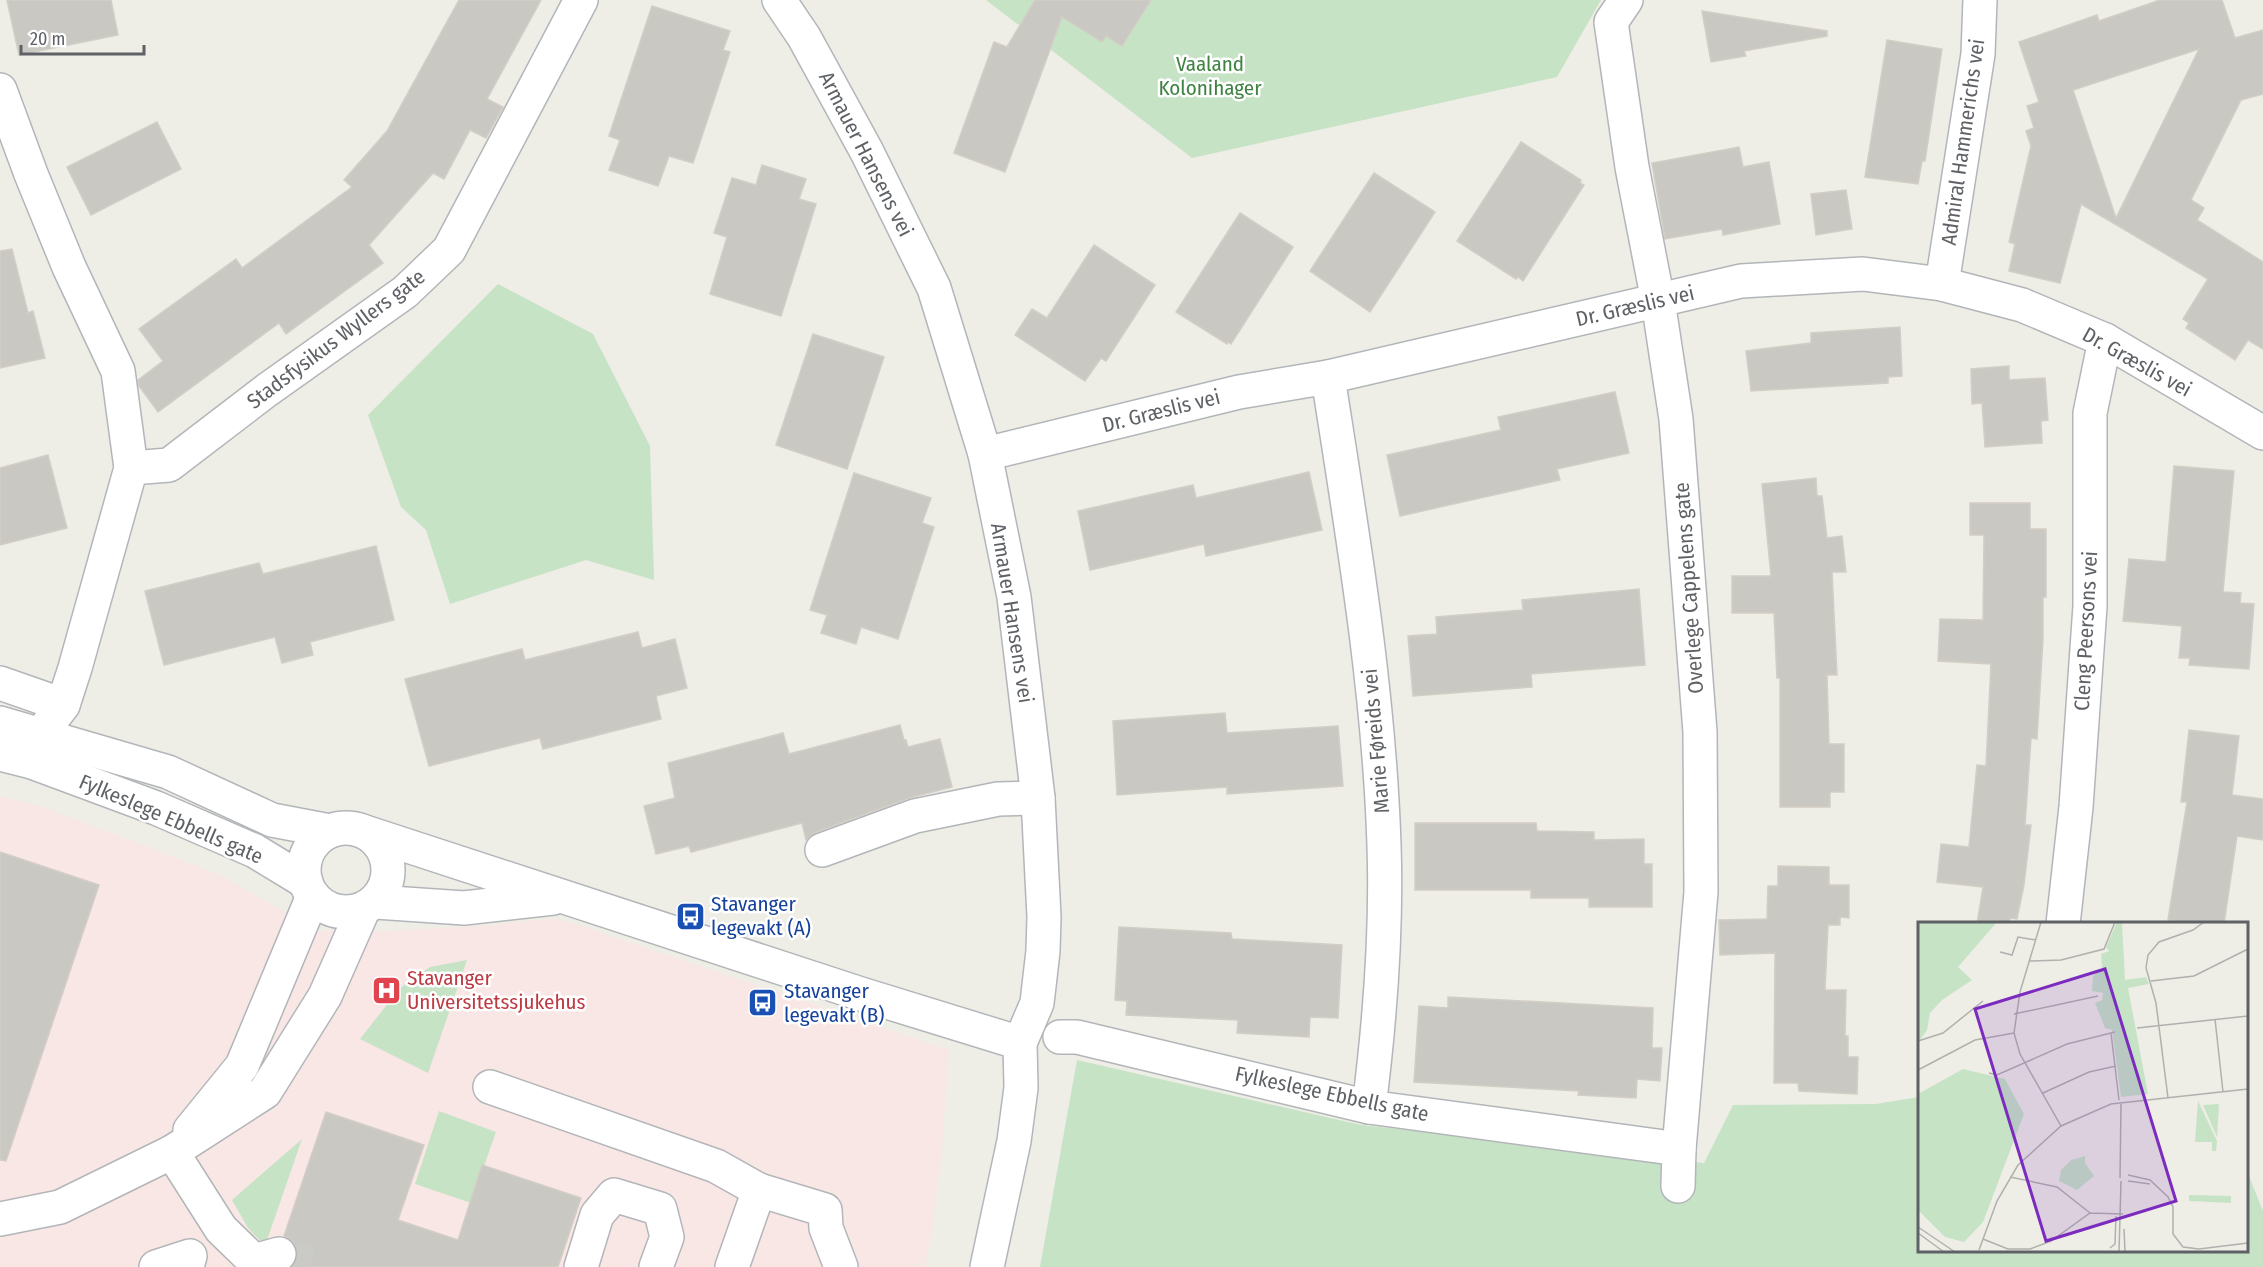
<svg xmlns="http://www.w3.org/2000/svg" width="2263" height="1267" font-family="'Fira Sans Condensed',sans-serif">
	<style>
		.medical { fill: #f9e7e5 }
		.green { fill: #c6e3c6 }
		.building { fill: #cac8c3; stroke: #d3cec5; stroke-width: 1.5; fill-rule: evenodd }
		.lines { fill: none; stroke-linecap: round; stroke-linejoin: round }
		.minor-tunnel { stroke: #cacac6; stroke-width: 33; stroke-dasharray: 33 16; stroke-linecap: butt }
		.minor-casing { stroke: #b3b6b9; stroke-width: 36 }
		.minor { stroke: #fff; stroke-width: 33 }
		.labels { text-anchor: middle; stroke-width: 5; stroke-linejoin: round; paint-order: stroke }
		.park-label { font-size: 21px; fill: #3f8342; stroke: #fff }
		.street-label { font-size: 21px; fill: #5e6165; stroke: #fff }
		.transit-label { font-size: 21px; fill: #164399; stroke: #fff; text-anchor: start }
		.health-label { font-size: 21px; fill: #be3a42; stroke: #fff; text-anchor: start }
		.inset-road { fill: none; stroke: #b0b1ae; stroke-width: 1.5 }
		.view { fill: #7b2cbf; fill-opacity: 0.15; stroke: #7b2cbf; stroke-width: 3 }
		.inset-edge { fill: none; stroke: #5e6165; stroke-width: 3 }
	</style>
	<rect width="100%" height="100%" fill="#eeede6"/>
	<path class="medical" d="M 0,796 L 41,806 L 220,875 L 318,931 L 387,931 L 480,926 L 557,918 L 949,1050 L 942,1148 L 932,1232 L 925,1267 L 0,1267 Z"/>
	<g class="green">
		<path d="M 986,0 L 1601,0 L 1557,77 L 1192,158 Z"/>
		<path d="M 498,284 L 593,334 L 650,446 L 654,580 L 586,560 L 450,604 L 426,530 L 401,507 L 368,415 Z"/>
		<path d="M 467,960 L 428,1073 L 360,1039 L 400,988 L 430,967 Z"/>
		<path d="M 1077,1060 L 1361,1125 L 1704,1163 L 1733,1105 L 1876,1104 L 1919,1097 L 1920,1250 L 2246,1250 L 2247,1171 L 2263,1211 L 2263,1267 L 1040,1267 Z"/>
		<path d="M 439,1111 L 496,1132 L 471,1203 L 415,1184 Z"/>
		<path d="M 302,1139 L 265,1246 L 248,1228 L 232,1200 Z"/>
	</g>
	<g class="building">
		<path d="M 7,0 L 111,0 L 118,35 L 19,55 Z"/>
		<path d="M 459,0 L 541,0 L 487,99 L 503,107 L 486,138 L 470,130 L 444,179 L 433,173 L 369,245 L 383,263 L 286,334 L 279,323 L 158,412 L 139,386 L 138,380 L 163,361 L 139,329 L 236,259 L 242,268 L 352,187 L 344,180 L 387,131 Z"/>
		<path d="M 1035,0 L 1151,0 L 1122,46 L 1106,36 L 1102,42 L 1062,17 L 1005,172 L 954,153 L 994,42 L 1007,47 Z"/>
		<path d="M 2160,0 L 2222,0 L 2235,38 L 2263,30 L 2263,94 L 2241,100 L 2191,200 L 2204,208 L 2197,220 L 2263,262 L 2263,349 L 2248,340 L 2235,360 L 2186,328 L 2189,323 L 2183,319 L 2208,279 L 2081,204 L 2060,283 L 2009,271 L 2015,244 L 2009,242 L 2031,146 L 2026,131 L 2034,128 L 2027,106 L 2039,102 L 2019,42 L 2097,15 L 2099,21 ZM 2199,49 L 2116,218 L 2073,90 Z"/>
		<path d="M 652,6 L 730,31 L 723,50 L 730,52 L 693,163 L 669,156 L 658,186 L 609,170 L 620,140 L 609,136 Z"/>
		<path d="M 1702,11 L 1827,31 L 1827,36 L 1744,51 L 1746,56 L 1711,62 Z"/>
		<path d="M 1887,40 L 1942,49 L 1925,161 L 1922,161 L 1918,184 L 1865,177 Z"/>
		<path d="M 157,122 L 181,169 L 91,215 L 67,167 Z"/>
		<path d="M 1521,142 L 1581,180 L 1580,183 L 1584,185 L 1523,281 L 1518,277 L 1516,279 L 1457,241 Z"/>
		<path d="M 1739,147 L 1743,167 L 1769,162 L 1780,224 L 1723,235 L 1722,229 L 1665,239 L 1652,163 Z"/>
		<path d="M 762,165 L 806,179 L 799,199 L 816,204 L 781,316 L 710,294 L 727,237 L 714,233 L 732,178 L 756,185 Z"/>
		<path d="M 1374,173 L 1435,212 L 1370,312 L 1310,271 Z"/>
		<path d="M 1846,190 L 1852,229 L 1816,235 L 1811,194 Z"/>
		<path d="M 1240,213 L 1293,247 L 1231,344 L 1228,342 L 1227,344 L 1176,312 Z"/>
		<path d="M 1094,245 L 1155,285 L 1106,361 L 1101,358 L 1085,381 L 1015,335 L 1032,309 L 1047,318 Z"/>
		<path d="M 12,249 L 28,313 L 33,311 L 45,358 L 0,368 L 0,251 Z"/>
		<path d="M 1900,327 L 1902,376 L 1888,377 L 1888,383 L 1751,391 L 1746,351 L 1811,343 L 1811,333 Z"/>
		<path d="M 813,334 L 884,357 L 847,469 L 776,445 Z"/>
		<path d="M 2009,366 L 2009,380 L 2045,378 L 2048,420 L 2041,421 L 2042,443 L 1985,447 L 1982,403 L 1972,404 L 1971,369 Z"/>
		<path d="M 1615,392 L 1629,453 L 1557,469 L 1560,480 L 1400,516 L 1387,455 L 1501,430 L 1498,417 Z"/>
		<path d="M 48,455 L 67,528 L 0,545 L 0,468 Z"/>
		<path d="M 2174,466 L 2234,471 L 2223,592 L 2241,593 L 2240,603 L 2254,604 L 2249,669 L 2189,665 L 2190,658 L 2179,658 L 2182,626 L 2123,621 L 2129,559 L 2166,562 Z"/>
		<path d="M 1309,472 L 1322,530 L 1206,556 L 1204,544 L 1090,570 L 1078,511 L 1193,485 L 1196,498 Z"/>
		<path d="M 854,473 L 931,498 L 922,523 L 934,527 L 898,639 L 861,627 L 856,644 L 821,633 L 827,615 L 810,610 Z"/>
		<path d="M 1816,478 L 1817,496 L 1822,496 L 1827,538 L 1842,536 L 1846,572 L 1832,572 L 1837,675 L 1827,675 L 1829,744 L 1844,744 L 1844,792 L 1830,792 L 1830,807 L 1780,807 L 1780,678 L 1777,678 L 1774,613 L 1732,613 L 1732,576 L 1771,576 L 1762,484 Z"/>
		<path d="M 1970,503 L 2030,503 L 2030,529 L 2046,529 L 2046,597 L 2043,597 L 2043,639 L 2037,739 L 2031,738 L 2025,825 L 2031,825 L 2024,885 L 2017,919 L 2010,918 L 2009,924 L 1977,924 L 1983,887 L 1937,882 L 1941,844 L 1969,847 L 1977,765 L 1986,766 L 1991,664 L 1938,661 L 1940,619 L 1983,620 L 1984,535 L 1970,535 Z"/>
		<path d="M 376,546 L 394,620 L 310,642 L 313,655 L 282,663 L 275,637 L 164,665 L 145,591 L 259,563 L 263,574 Z"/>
		<path d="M 1639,589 L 1645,665 L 1531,674 L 1532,687 L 1413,696 L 1408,636 L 1437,634 L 1436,617 L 1523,610 L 1522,600 Z"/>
		<path d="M 638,632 L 642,648 L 675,639 L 687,688 L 656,696 L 661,719 L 543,749 L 540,738 L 429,766 L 405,679 L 522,649 L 525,660 Z"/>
		<path d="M 1225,713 L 1227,733 L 1338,726 L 1343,786 L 1227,794 L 1227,787 L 1117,795 L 1113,721 Z"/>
		<path d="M 900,725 L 904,740 L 906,740 L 908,747 L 940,739 L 952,787 L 909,798 L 816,832 L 806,840 L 802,823 L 691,852 L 689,846 L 656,854 L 644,806 L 675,798 L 668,763 L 783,733 L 789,754 Z"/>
		<path d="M 2189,730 L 2239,736 L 2232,795 L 2263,799 L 2263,840 L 2237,836 L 2224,924 L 2189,924 L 2168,920 L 2187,802 L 2181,802 Z"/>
		<path d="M 1415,823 L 1536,823 L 1537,831 L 1594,832 L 1594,840 L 1644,839 L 1644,864 L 1652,864 L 1652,907 L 1589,907 L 1589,898 L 1531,898 L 1531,890 L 1415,890 Z"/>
		<path d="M 0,852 L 99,885 L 6,1161 L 0,1160 Z"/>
		<path d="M 1778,866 L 1829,867 L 1829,885 L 1849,885 L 1849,918 L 1840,917 L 1840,925 L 1828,925 L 1825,990 L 1846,990 L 1845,1036 L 1848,1036 L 1848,1057 L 1858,1057 L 1857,1094 L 1799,1091 L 1798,1083 L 1774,1083 L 1775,953 L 1720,955 L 1719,920 L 1767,919 L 1768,886 L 1778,886 Z"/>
		<path d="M 1119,927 L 1231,933 L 1232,939 L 1342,945 L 1338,1018 L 1310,1017 L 1309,1037 L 1237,1033 L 1238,1020 L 1126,1015 L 1127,1001 L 1115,1000 Z"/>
		<path d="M 1448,997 L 1653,1008 L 1652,1048 L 1662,1048 L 1660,1081 L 1637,1079 L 1636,1098 L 1578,1095 L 1579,1091 L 1414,1082 L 1419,1006 L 1448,1008 Z"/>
		<path d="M 326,1112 L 424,1145 L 398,1220 L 458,1240 L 482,1165 L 581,1198 L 558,1267 L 292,1267 L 297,1259 L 297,1250 L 292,1241 L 284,1236 Z"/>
	</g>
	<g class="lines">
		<path class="minor-tunnel" d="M 279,1254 L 325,1267"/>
		<defs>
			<g id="minor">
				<path d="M 779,0 L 804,37 L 867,152 L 934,288 L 985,454 L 1014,597 L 1038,798 L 1044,917 L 1043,951 L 1037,1003 L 1020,1043 L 1021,1088 L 1014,1141 L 987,1267"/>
				<path d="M 1626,0 L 1611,22 L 1632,167 L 1658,301 L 1676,419 L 1700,732 L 1701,892 L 1679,1149 L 1678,1186"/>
				<path d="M 0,90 L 31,174 L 69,267 L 118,371 L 131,468 L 75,668 L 63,705 L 40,735 L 32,762"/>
				<path d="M 1942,284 L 1978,54 L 1980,0"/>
				<path d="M 1328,377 C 1352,532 1379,688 1384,845 C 1387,932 1380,1020 1369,1107"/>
				<path d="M 985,454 L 1239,392 L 1328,377 L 1741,281 L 1863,274 L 1942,284 L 2022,305 L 2105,340 L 2263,433"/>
				<path d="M 131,468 L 169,465 L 267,390 L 405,292 L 449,250 L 581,0"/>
				<path d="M 0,683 L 63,705"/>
				<path d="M 0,723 L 168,772 L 272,820 L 330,831"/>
				<path d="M 0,754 L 32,762 L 156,808 L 255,851 L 306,882"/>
				<circle cx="346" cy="870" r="42"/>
				<path d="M 359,830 L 861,994 L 1020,1043"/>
				<path d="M 822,850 L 915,816 L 998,799 L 1038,798"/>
				<path d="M 376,902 L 464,908 L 553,898"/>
				<path d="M 2063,924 L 2076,807 L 2090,606 L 2090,413 L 2105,340"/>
				<path d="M 1060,1037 L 1077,1037 L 1369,1107 L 1679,1149"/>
				<path d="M 490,1087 L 716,1166 L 759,1190 L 825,1210 L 826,1228 L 841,1267"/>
				<path d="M 190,1130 L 242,1066 L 313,896"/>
				<path d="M 172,1152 L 221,1229 L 254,1261 L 279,1254"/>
				<path d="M 0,1219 L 60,1207 L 172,1152 L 265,1092 L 325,996 L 363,910"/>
				<path d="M 156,1267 L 190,1256 L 187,1267"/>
				<path d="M 581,1267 L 597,1215 L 614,1195 L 660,1209 L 667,1237 L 656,1267"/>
				<path d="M 732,1267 L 759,1190"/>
			</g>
		</defs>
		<use href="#minor" class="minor-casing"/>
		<use href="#minor" class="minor"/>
	</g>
	<defs>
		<symbol id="bus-square" viewBox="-11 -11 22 22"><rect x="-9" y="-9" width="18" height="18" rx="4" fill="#1a4fb4" stroke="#fff"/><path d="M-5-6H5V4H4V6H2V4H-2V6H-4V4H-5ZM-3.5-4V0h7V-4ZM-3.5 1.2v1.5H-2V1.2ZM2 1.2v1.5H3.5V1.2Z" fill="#fff"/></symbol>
		<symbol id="hospital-square" viewBox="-11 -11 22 22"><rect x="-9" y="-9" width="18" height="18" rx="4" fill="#e0444e" stroke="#fff"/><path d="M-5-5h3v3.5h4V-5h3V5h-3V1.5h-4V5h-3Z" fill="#fff"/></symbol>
	</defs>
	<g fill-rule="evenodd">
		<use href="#bus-square" x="674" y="900" width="33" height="33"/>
		<use href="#hospital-square" x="370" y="974" width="33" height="33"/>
		<use href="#bus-square" x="746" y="986" width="33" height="33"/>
	</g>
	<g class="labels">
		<g class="park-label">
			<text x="1210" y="71">Vaaland<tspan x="1210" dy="24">Kolonihager</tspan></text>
		</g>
		<g class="street-label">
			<text transform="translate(1963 142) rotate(-82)" y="7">Admiral Hammerichs vei</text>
			<text transform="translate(866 154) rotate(63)" y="7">Armauer Hansens vei</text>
			<text transform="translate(1635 306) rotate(-13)" y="7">Dr. Græslis vei</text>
			<text transform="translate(336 339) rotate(-37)" y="7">Stadsfysikus Wyllers gate</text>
			<text transform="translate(2137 362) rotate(29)" y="7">Dr. Græslis vei</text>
			<text transform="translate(1161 411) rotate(-14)" y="7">Dr. Græslis vei</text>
			<text transform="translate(1689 588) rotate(-94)" y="7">Overlege Cappelens gate</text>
			<text transform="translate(1012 613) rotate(81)" y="7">Armauer Hansens vei</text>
			<text transform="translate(2086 631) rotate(-87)" y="7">Cleng Peersons vei</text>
			<text transform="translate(1376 741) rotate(-95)" y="7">Marie Føreids vei</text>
			<text transform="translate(171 819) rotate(23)" y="7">Fylkeslege Ebbells gate</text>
			<text transform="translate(1332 1094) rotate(12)" y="7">Fylkeslege Ebbells gate</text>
		</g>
		<g class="transit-label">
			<text x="711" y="911">Stavanger<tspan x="711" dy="24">legevakt (A)</tspan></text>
			<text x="784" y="998">Stavanger<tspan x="784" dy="24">legevakt (B)</tspan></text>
		</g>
		<g class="health-label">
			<text x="407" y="985">Stavanger<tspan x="407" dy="24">Universitetssjukehus</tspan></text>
		</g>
	</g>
	<g transform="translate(1918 922)">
		<rect width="330" height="330" fill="#eeede6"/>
		<path d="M 0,0 L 79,0 L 40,45 L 54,58 L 24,78 L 12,91 L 9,108 L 0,121 ZM 199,0 L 204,0 L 207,58 L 228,55 L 231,62 L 210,66 L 230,172 L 203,175 L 194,108 L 187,106 L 177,81 L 184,78 L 185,71 L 174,69 L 175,54 L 184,46 L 183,32 L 191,29 L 188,25 ZM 45,147 L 87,157 L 106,192 L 65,300 L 46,320 L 27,315 L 0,288 L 0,172 ZM 280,179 L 299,219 L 298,229 L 294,229 L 294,220 L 277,220 ZM 301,182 L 299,215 L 285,183 ZM 167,234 L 167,241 L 176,254 L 159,268 L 141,259 L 143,248 L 153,238 ZM 271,273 L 313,274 L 313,281 L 271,279 Z" fill="#c6e3c6"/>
		<path class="inset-road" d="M 123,0 L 102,70 L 96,111 L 102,132 L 143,204M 82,30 L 94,33 L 100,15 L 118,18M 112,39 L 143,38 L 186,27 L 197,0M 233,59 L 276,54 L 330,27M 96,92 L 180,74M 297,97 L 305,170M 219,106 L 330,94M 193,111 L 201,178M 0,119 L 25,111 L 65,79M 0,148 L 57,118 L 96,111M 71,151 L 79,153 L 149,122 L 197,110M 125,171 L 171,150 L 198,144M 250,176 L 238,81 L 228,46 L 230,33 L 241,20 L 275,8 L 286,0M 210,253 L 232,258 L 250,275 L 255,285 L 255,312 L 265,325 L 281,327 L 330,321M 92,255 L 139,265 L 172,291M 202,256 L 203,182M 210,259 L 232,262M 0,305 L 37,330M 206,307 L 207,330M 0,311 L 26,330M 65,317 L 90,327 L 112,327 L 133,319 L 172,291 L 205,292M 192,326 L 197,322 L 198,294M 61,328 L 79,279 L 100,243 L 143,204 L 193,182 L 330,167M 201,330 L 203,259"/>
		<path class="view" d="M 187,47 L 258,279 L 128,319 L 57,87 Z"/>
		<rect width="330" height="330" class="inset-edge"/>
	</g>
	<path d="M21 45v9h123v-9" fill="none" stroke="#5e6165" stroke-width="3"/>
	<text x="30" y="45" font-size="18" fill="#5e6165" stroke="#ffffff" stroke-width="4.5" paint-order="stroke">20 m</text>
</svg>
